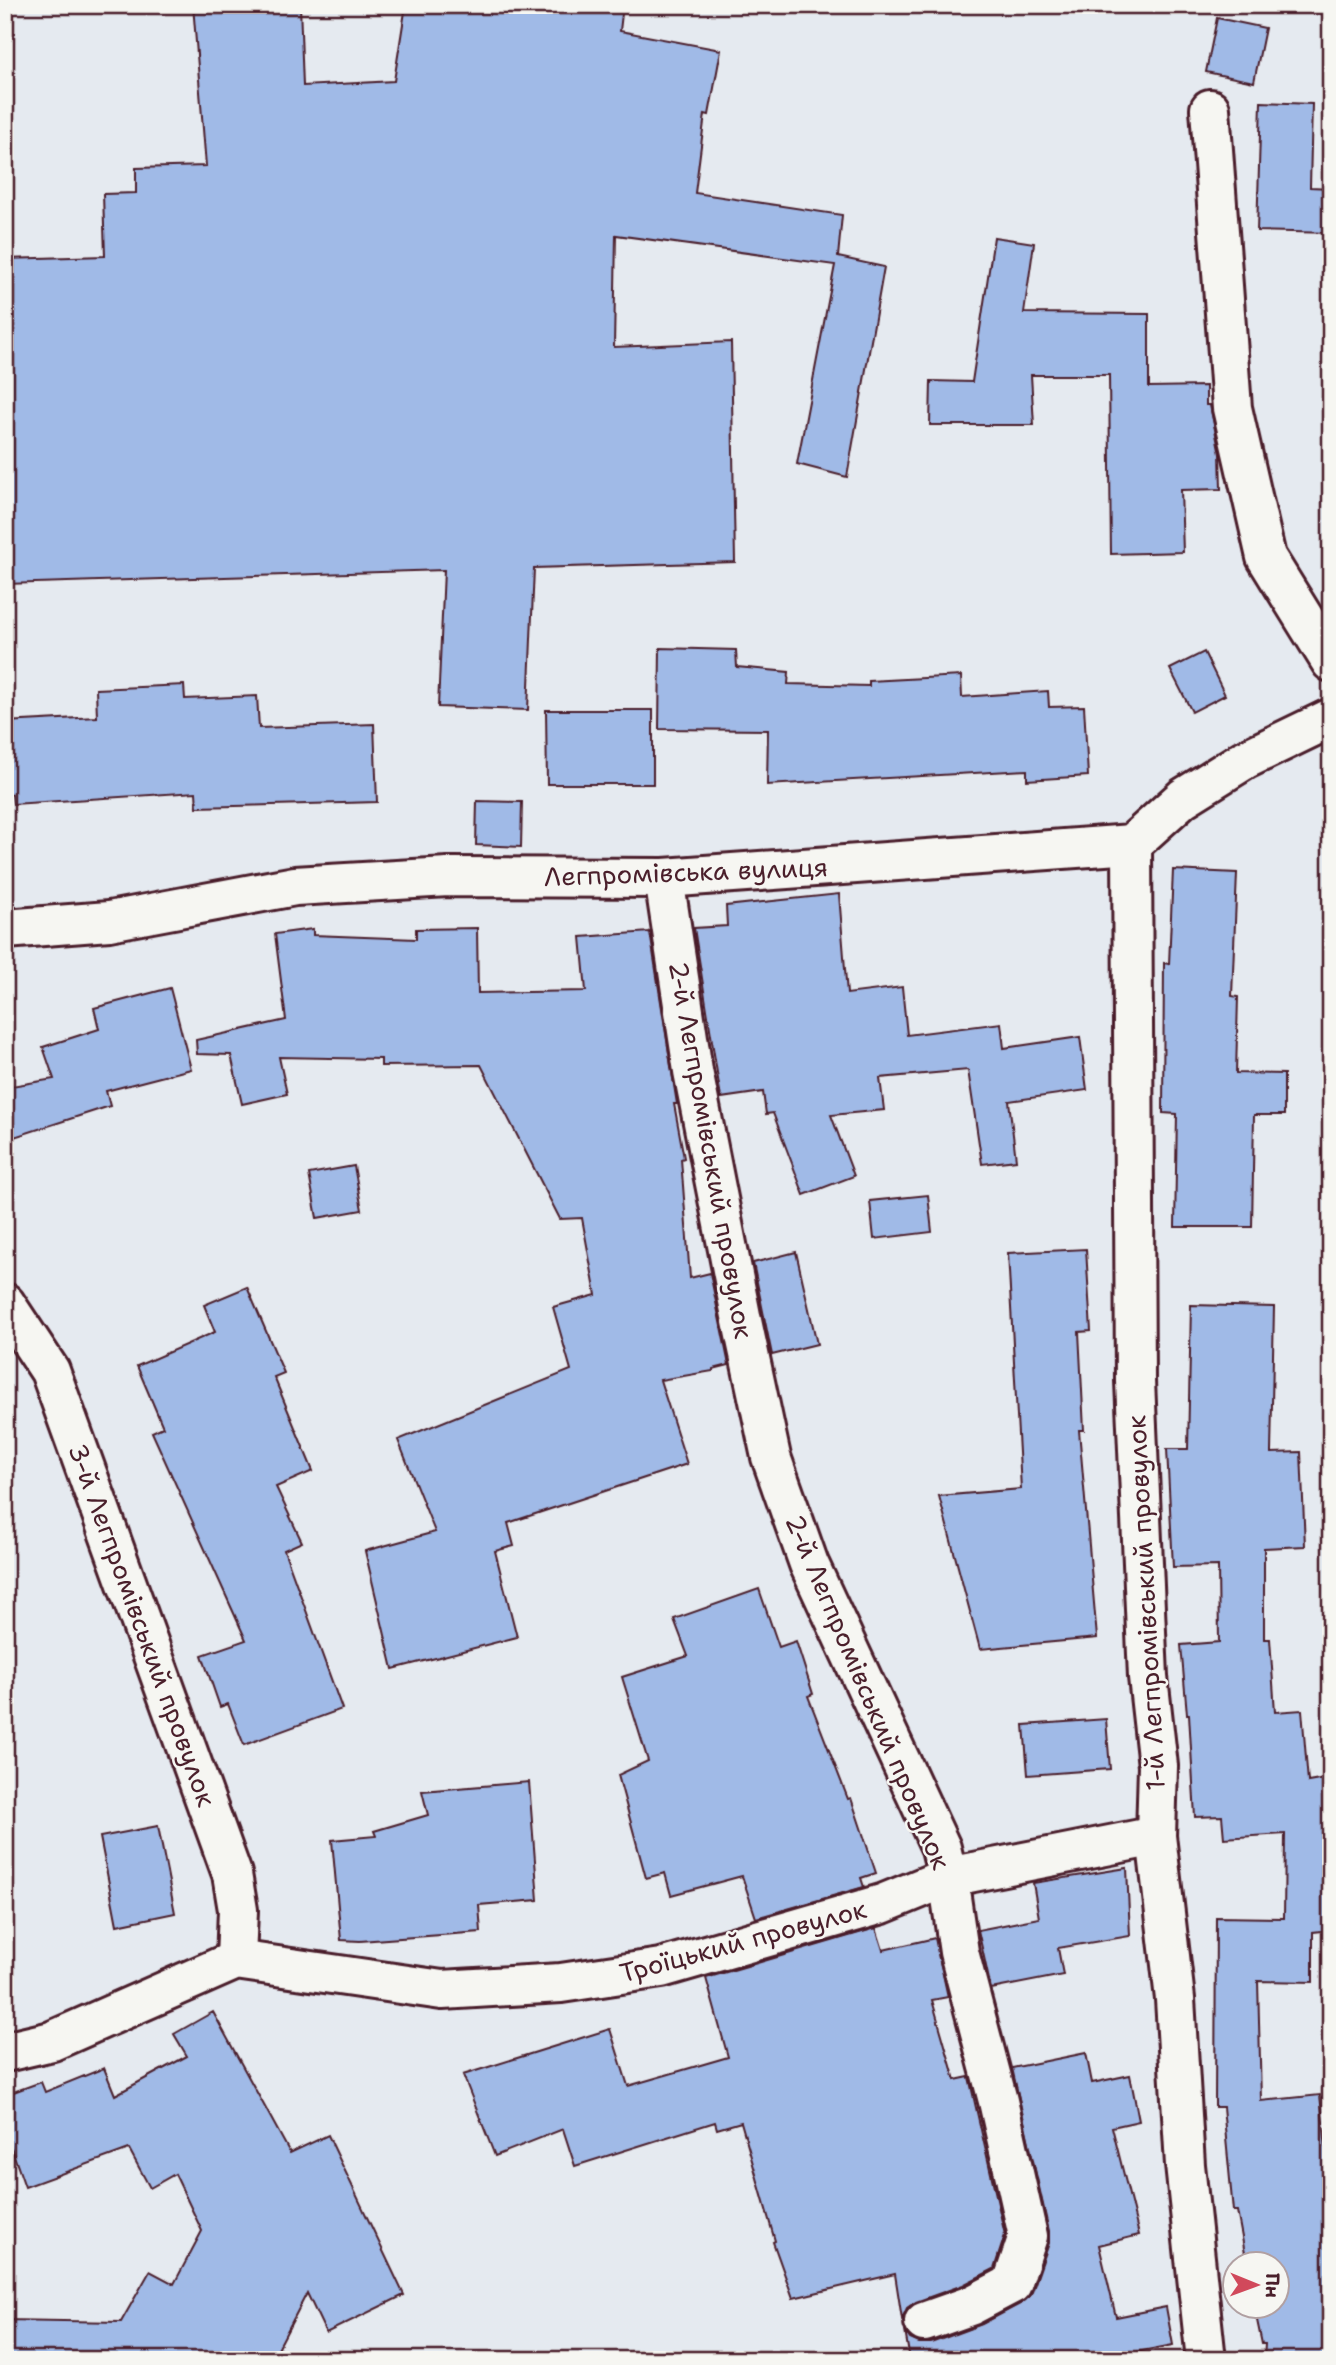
<svg xmlns="http://www.w3.org/2000/svg" width="1336" height="2365" font-family="'Shantell Sans',sans-serif">
	<style>
		.building { fill: #a0bae7; stroke: #4a1f2b; stroke-width: 2 }
		.lines { fill: none; stroke-linecap: round; stroke-linejoin: round }
		.minor-casing { stroke: #4a1f2b; stroke-width: 44 }
		.minor { stroke: #f6f6f2; stroke-width: 38 }
		.labels { text-anchor: middle; stroke-width: 5; stroke-linejoin: round; paint-order: stroke }
		.street-label { font-size: 26px; fill: #4a1f2b; stroke: #f6f6f2 }
	</style>
	<rect width="100%" height="100%" fill="#e5eaf0"/>
	<filter id="ink" filterUnits="userSpaceOnUse"><feTurbulence type="fractalNoise" baseFrequency=".0143" numOctaves="2"/><feDisplacementMap in="SourceGraphic" scale="14" xChannelSelector="R" yChannelSelector="G"/><feConvolveMatrix kernelMatrix="1 2 1 2 8 2 1 2 1" color-interpolation-filters="sRGB"/></filter>
	<g filter="url(#ink)">
		<g class="building">
			<path d="M 193,5 L 300,5 L 303,86 L 394,81 L 406,5 L 623,5 L 620,31 L 721,50 L 709,115 L 705,114 L 695,193 L 842,215 L 838,257 L 884,267 L 847,477 L 797,464 L 835,265 L 616,235 L 614,347 L 731,342 L 735,562 L 534,568 L 528,710 L 438,707 L 444,570 L 5,584 L 5,259 L 105,256 L 103,194 L 136,193 L 136,168 L 206,166 Z"/>
			<path d="M 1217,18 L 1265,28 L 1254,82 L 1206,72 Z"/>
			<path d="M 1261,102 L 1312,104 L 1310,187 L 1331,188 L 1331,233 L 1257,231 Z"/>
			<path d="M 994,237 L 1034,243 L 1024,313 L 1149,314 L 1149,387 L 1206,386 L 1206,405 L 1210,405 L 1220,454 L 1221,489 L 1181,490 L 1183,552 L 1111,554 L 1109,375 L 1031,375 L 1034,425 L 930,425 L 931,381 L 972,382 Z"/>
			<path d="M 660,648 L 736,650 L 737,667 L 789,672 L 788,684 L 869,686 L 869,681 L 961,676 L 962,697 L 1048,691 L 1049,707 L 1084,706 L 1088,776 L 1027,780 L 1027,770 L 767,785 L 768,730 L 659,729 Z"/>
			<path d="M 1204,652 L 1225,695 L 1192,712 L 1170,669 Z"/>
			<path d="M 184,685 L 185,699 L 257,696 L 259,728 L 374,724 L 377,802 L 197,807 L 196,792 L 13,804 L 12,794 L 5,795 L 5,722 L 97,717 L 96,689 Z"/>
			<path d="M 546,710 L 653,710 L 653,784 L 547,784 Z"/>
			<path d="M 477,801 L 522,802 L 521,847 L 476,845 Z"/>
			<path d="M 1173,870 L 1237,873 L 1232,996 L 1238,997 L 1236,1073 L 1284,1074 L 1284,1115 L 1254,1115 L 1252,1227 L 1175,1227 L 1177,1114 L 1163,1113 L 1164,963 L 1169,964 Z"/>
			<path d="M 839,894 L 847,994 L 902,987 L 907,1035 L 1001,1023 L 1004,1048 L 1080,1037 L 1087,1090 L 1009,1101 L 1016,1160 L 982,1164 L 968,1070 L 880,1078 L 884,1110 L 831,1115 L 854,1176 L 804,1195 L 773,1113 L 766,1114 L 763,1092 L 721,1098 L 694,928 L 727,926 L 726,906 Z"/>
			<path d="M 477,928 L 478,993 L 586,991 L 581,937 L 650,932 L 677,1104 L 674,1104 L 684,1158 L 681,1159 L 690,1278 L 710,1273 L 729,1365 L 713,1369 L 713,1371 L 660,1380 L 687,1464 L 508,1523 L 514,1546 L 495,1551 L 517,1637 L 393,1669 L 365,1551 L 435,1532 L 398,1440 L 571,1370 L 553,1307 L 596,1295 L 582,1218 L 560,1219 L 481,1065 L 381,1066 L 381,1059 L 279,1057 L 287,1094 L 242,1104 L 231,1055 L 197,1054 L 196,1040 L 286,1020 L 275,934 L 313,929 L 313,935 L 416,939 L 416,929 Z"/>
			<path d="M 170,988 L 191,1069 L 106,1091 L 110,1106 L 5,1140 L 5,1087 L 54,1079 L 43,1047 L 99,1029 L 94,1008 Z"/>
			<path d="M 354,1166 L 362,1210 L 317,1218 L 309,1174 Z"/>
			<path d="M 928,1195 L 932,1232 L 874,1239 L 870,1201 Z"/>
			<path d="M 1086,1249 L 1091,1331 L 1079,1332 L 1084,1430 L 1079,1430 L 1097,1638 L 980,1649 L 939,1496 L 1021,1489 L 1008,1253 Z"/>
			<path d="M 796,1252 L 817,1344 L 772,1355 L 753,1263 Z"/>
			<path d="M 247,1287 L 284,1373 L 274,1377 L 313,1471 L 276,1487 L 302,1542 L 284,1550 L 342,1709 L 244,1745 L 228,1704 L 220,1707 L 202,1655 L 246,1640 L 152,1432 L 163,1427 L 137,1366 L 215,1332 L 204,1305 Z"/>
			<path d="M 1191,1305 L 1274,1307 L 1271,1453 L 1301,1452 L 1305,1546 L 1264,1548 L 1264,1639 L 1270,1639 L 1275,1712 L 1302,1710 L 1308,1782 L 1331,1778 L 1331,1930 L 1313,1932 L 1313,1982 L 1258,1981 L 1261,2101 L 1320,2095 L 1331,2193 L 1331,2360 L 1264,2360 L 1265,2344 L 1262,2344 L 1254,2306 L 1277,2306 L 1277,2264 L 1247,2264 L 1237,2211 L 1233,2211 L 1223,2107 L 1215,2107 L 1216,1917 L 1284,1918 L 1285,1834 L 1224,1838 L 1222,1816 L 1195,1817 L 1189,1714 L 1187,1714 L 1181,1645 L 1219,1642 L 1218,1566 L 1173,1567 L 1167,1449 L 1188,1449 Z"/>
			<path d="M 759,1589 L 779,1647 L 796,1641 L 813,1694 L 808,1696 L 848,1799 L 851,1798 L 876,1873 L 861,1878 L 864,1887 L 756,1918 L 742,1876 L 671,1895 L 665,1873 L 646,1878 L 618,1775 L 648,1761 L 622,1677 L 688,1656 L 674,1619 Z"/>
			<path d="M 1106,1719 L 1110,1769 L 1028,1775 L 1024,1725 Z"/>
			<path d="M 529,1782 L 538,1900 L 479,1905 L 481,1932 L 360,1941 L 341,1940 L 332,1840 L 376,1836 L 374,1831 L 428,1815 L 422,1791 Z"/>
			<path d="M 158,1826 L 175,1913 L 117,1925 L 100,1837 Z"/>
			<path d="M 1127,1868 L 1130,1936 L 1058,1948 L 1063,1975 L 991,1989 L 978,1930 L 1039,1918 L 1033,1883 Z"/>
			<path d="M 876,1928 L 883,1950 L 935,1938 L 948,1997 L 932,2000 L 955,2080 L 969,2077 L 1005,2235 L 994,2269 L 963,2285 L 916,2302 L 907,2308 L 902,2319 L 895,2274 L 793,2298 L 773,2242 L 775,2241 L 741,2122 L 717,2129 L 715,2122 L 575,2166 L 563,2129 L 495,2156 L 463,2075 L 610,2029 L 628,2086 L 728,2057 L 706,1978 Z"/>
			<path d="M 213,2012 L 290,2153 L 328,2135 L 404,2295 L 326,2333 L 307,2293 L 272,2360 L 5,2360 L 5,2320 L 121,2322 L 150,2271 L 174,2284 L 202,2231 L 175,2174 L 150,2188 L 129,2149 L 25,2187 L 5,2130 L 5,2095 L 41,2082 L 45,2092 L 104,2068 L 115,2095 L 187,2056 L 174,2034 Z"/>
			<path d="M 1086,2053 L 1092,2083 L 1130,2075 L 1139,2121 L 1112,2127 L 1139,2235 L 1099,2245 L 1116,2317 L 1166,2307 L 1173,2345 L 1095,2360 L 910,2360 L 905,2331 L 910,2339 L 919,2343 L 931,2343 L 982,2324 L 1022,2303 L 1032,2292 L 1049,2243 L 1049,2231 L 1012,2068 Z"/>
		</g>
		<g class="lines">
			<defs>
				<g id="minor">
					<path d="M 1210,109 L 1232,408 L 1266,557 L 1331,662"/>
					<path d="M 1132,844 L 1135,1381 L 1148,1677 L 1158,1766 L 1156,1836 L 1175,1999 L 1185,2165 L 1206,2360"/>
					<path d="M 664,878 L 693,1071 L 742,1321 L 771,1457 L 809,1564 L 941,1848 L 948,1877 L 959,1952 L 998,2101 L 1028,2236 L 1012,2284 L 972,2305 L 924,2322"/>
					<path d="M 5,929 L 109,921 L 295,886 L 448,877 L 664,878 L 1132,844 L 1183,798 L 1244,760 L 1331,718"/>
					<path d="M 5,1303 L 50,1371 L 232,1874 L 238,1910 L 236,1960"/>
					<path d="M 5,2052 L 52,2041 L 236,1960 L 442,1990 L 561,1983 L 661,1968 L 882,1904 L 948,1877 L 1156,1836"/>
				</g>
			</defs>
			<use href="#minor" class="minor-casing"/>
			<use href="#minor" class="minor"/>
		</g>
	</g>
	<g class="labels">
		<g class="street-label">
			<text transform="translate(686 872) rotate(-2)" y="9">Легпромівська вулиця</text>
			<text transform="translate(711 1150) rotate(80)" y="9">2-й Легпромівський провулок</text>
			<text transform="translate(1146 1603) rotate(-93)" y="9">1-й Легпромівський провулок</text>
			<text transform="translate(142 1625) rotate(70)" y="9">3-й Легпромівський провулок</text>
			<text transform="translate(868 1692) rotate(67)" y="9">2-й Легпромівський провулок</text>
			<text transform="translate(743 1941) rotate(-15)" y="9">Троїцький провулок</text>
		</g>
	</g>
	<rect width="1336" height="2365" fill="none" stroke="#f6f6f2" stroke-width="28"/>
	<rect x="14" y="14" width="1308" height="2337" fill="none" stroke="#4a1f2b" stroke-width="2.5" filter="url(#ink)"/>
	<g transform="translate(1256 2285) rotate(91)"><circle r="33" fill="#f6f6f2" stroke="#b1a0a2" stroke-width="2"/>
	<path d="M0-5L12 26L0 18L-12 26Z" fill="#d1495b"/>
	<text y="-10" font-size="19" font-weight="bold" text-anchor="middle" fill="#4a1f2b">Пн</text>
	</g>
</svg>
